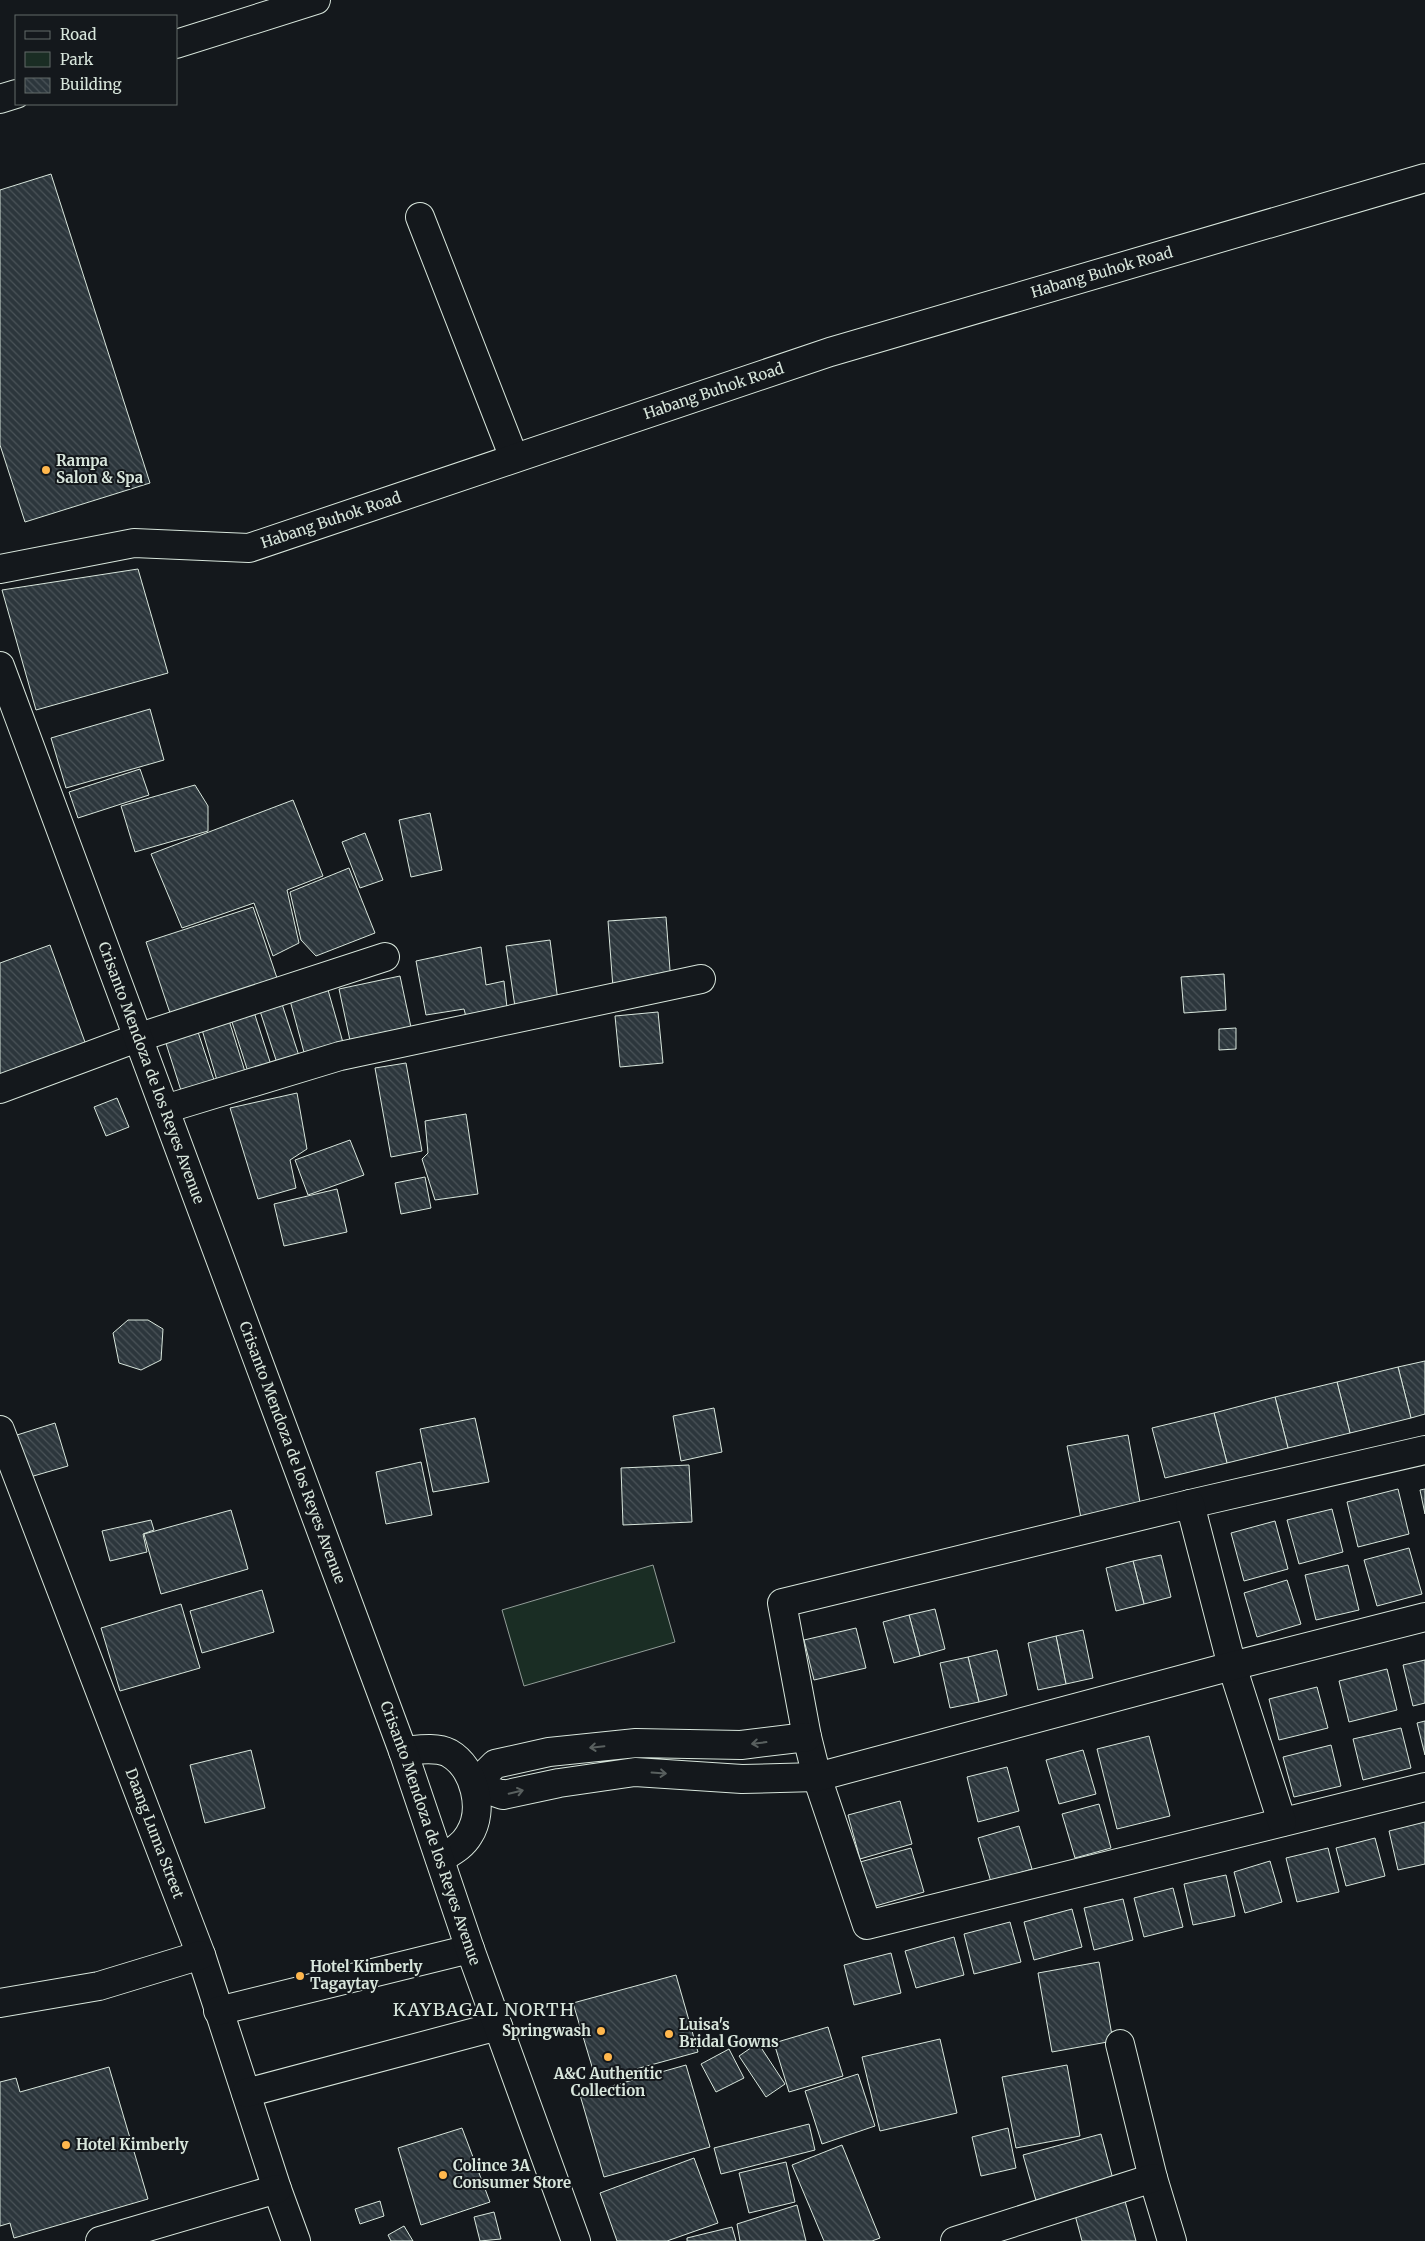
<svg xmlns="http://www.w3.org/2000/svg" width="1425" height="2241" font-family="Merriweather,serif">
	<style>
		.green { fill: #1a2d24; stroke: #939e99 }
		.building { fill: url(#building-back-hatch); stroke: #d8e6dc }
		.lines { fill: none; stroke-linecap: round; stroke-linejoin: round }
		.minor-casing { stroke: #d8e6dc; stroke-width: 30 }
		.major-casing { stroke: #d8e6dc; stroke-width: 30 }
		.minor { stroke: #14181c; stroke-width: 28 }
		.major { stroke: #14181c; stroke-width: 28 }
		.oneway { stroke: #59605f }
		.poi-dot { fill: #ffb74d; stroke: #14181c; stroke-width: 2 }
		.labels { text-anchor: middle; stroke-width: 4; stroke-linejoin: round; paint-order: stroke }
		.street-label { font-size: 15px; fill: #d8e6dc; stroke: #14181c }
		.poi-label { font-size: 15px; font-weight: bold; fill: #d8e6dc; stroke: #14181c; text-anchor: start }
		.quarter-label { font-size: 18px; letter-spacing: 1px; fill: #d8e6dc; stroke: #14181c }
	</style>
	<defs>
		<pattern id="building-back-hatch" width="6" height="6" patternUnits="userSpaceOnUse" patternTransform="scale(1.25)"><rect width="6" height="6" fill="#2c363c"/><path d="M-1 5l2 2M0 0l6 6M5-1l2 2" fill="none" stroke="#4a5358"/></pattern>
	</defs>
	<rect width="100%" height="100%" fill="#14181c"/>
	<path class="green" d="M 653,1565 L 675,1642 L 524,1686 L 502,1610 Z"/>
	<g class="building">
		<path d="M 51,174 L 150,483 L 25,522 L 0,445 L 0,190 Z"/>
		<path d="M 138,569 L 168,673 L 36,710 L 2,590 Z"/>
		<path d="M 150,709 L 164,760 L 66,788 L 51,738 Z"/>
		<path d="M 140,769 L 149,795 L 78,818 L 69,792 Z"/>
		<path d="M 195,785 L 208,806 L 208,831 L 135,852 L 121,806 Z"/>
		<path d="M 293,800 L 323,876 L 287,890 L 299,943 L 273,956 L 254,903 L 182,928 L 151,854 Z"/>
		<path d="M 430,813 L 442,870 L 411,877 L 399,820 Z"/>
		<path d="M 365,833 L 383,880 L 360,888 L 342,842 Z"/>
		<path d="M 349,868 L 375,933 L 316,956 L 301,940 L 290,892 Z"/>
		<path d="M 253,907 L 278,981 L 171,1016 L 146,942 Z"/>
		<path d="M 666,917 L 671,983 L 613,988 L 608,921 Z"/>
		<path d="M 550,940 L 558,1001 L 515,1007 L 506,946 Z"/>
		<path d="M 50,945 L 86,1045 L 0,1076 L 0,963 Z"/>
		<path d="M 481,947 L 486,985 L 504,981 L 508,1016 L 468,1025 L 464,1009 L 426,1015 L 416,961 Z"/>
		<path d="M 1224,974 L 1226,1010 L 1184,1013 L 1181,977 Z"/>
		<path d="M 400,976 L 412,1032 L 351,1045 L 339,989 Z"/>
		<path d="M 326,983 L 344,1046 L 305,1056 L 288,993 Z"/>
		<path d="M 281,1001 L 301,1062 L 279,1069 L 259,1008 Z"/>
		<path d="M 254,1012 L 272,1068 L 249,1075 L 231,1019 Z"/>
		<path d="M 658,1012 L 663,1063 L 620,1067 L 615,1016 Z"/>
		<path d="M 227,1014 L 247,1078 L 219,1087 L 200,1023 Z"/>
		<path d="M 195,1023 L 217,1089 L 184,1100 L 163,1034 Z"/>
		<path d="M 1236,1028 L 1236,1049 L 1219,1050 L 1219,1029 Z"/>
		<path d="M 406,1063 L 422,1151 L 391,1157 L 375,1068 Z"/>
		<path d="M 297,1093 L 307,1149 L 290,1160 L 296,1188 L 258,1199 L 230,1108 Z"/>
		<path d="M 117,1098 L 129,1127 L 106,1136 L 94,1107 Z"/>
		<path d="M 466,1114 L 478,1194 L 435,1200 L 422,1159 L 428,1153 L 425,1121 Z"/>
		<path d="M 350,1140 L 364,1175 L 308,1195 L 295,1160 Z"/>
		<path d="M 425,1177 L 431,1208 L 401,1214 L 395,1183 Z"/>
		<path d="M 337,1189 L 347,1232 L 284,1246 L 274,1204 Z"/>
		<path d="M 128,1320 L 148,1320 L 163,1329 L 161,1360 L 141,1370 L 119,1363 L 113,1333 Z"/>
		<path d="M 1425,1361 L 1425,1414 L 1411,1418 L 1398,1367 Z"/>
		<path d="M 1398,1367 L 1411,1418 L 1350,1433 L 1337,1382 Z"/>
		<path d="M 1337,1382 L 1350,1433 L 1288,1448 L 1275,1397 Z"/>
		<path d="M 1275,1397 L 1288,1448 L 1227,1463 L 1214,1413 Z"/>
		<path d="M 714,1408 L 722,1452 L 681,1461 L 673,1416 Z"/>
		<path d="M 1214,1413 L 1227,1463 L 1165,1478 L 1152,1428 Z"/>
		<path d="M 475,1418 L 489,1482 L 433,1492 L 420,1429 Z"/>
		<path d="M 55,1423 L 68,1466 L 30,1477 L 17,1435 Z"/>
		<path d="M 1128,1435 L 1141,1508 L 1081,1518 L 1067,1446 Z"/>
		<path d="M 421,1462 L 432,1515 L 386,1524 L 376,1472 Z"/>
		<path d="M 689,1465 L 692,1522 L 623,1525 L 621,1468 Z"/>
		<path d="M 1398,1489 L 1409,1534 L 1358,1547 L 1347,1502 Z"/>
		<path d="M 1425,1489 L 1425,1514 L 1420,1490 Z"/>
		<path d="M 1332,1509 L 1343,1552 L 1299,1564 L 1287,1520 Z"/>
		<path d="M 231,1510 L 248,1569 L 161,1594 L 144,1534 Z"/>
		<path d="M 151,1520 L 154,1530 L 143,1534 L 147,1552 L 110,1561 L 102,1531 Z"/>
		<path d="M 1275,1521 L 1288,1569 L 1244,1581 L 1231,1533 Z"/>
		<path d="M 1409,1548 L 1422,1594 L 1377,1606 L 1364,1560 Z"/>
		<path d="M 1161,1555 L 1171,1597 L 1144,1604 L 1133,1561 Z"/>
		<path d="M 1133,1561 L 1144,1604 L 1116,1611 L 1106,1568 Z"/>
		<path d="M 1348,1565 L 1359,1610 L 1316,1620 L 1305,1575 Z"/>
		<path d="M 1287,1580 L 1301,1624 L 1257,1637 L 1244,1593 Z"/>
		<path d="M 262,1590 L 274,1632 L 202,1653 L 190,1611 Z"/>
		<path d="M 181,1604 L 200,1668 L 120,1691 L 101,1628 Z"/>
		<path d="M 935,1609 L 945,1649 L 920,1656 L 909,1615 Z"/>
		<path d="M 909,1615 L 920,1656 L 894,1663 L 883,1622 Z"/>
		<path d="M 856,1628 L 866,1668 L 814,1680 L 804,1640 Z"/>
		<path d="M 1083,1630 L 1093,1678 L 1066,1684 L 1056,1636 Z"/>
		<path d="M 1056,1636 L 1066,1684 L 1038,1690 L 1028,1643 Z"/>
		<path d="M 997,1650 L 1007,1695 L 979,1702 L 968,1657 Z"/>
		<path d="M 968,1657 L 979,1702 L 950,1708 L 940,1663 Z"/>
		<path d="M 1425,1660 L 1425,1703 L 1413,1706 L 1403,1665 Z"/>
		<path d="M 1387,1669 L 1397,1710 L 1349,1722 L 1339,1681 Z"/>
		<path d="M 1317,1687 L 1328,1728 L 1279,1740 L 1269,1699 Z"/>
		<path d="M 1425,1721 L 1425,1755 L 1417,1723 Z"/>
		<path d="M 1401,1728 L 1411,1768 L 1363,1780 L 1353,1739 Z"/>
		<path d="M 1149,1736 L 1170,1816 L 1117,1829 L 1097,1749 Z"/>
		<path d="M 1331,1745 L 1341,1786 L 1294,1797 L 1283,1757 Z"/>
		<path d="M 251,1750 L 265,1808 L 205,1823 L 190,1765 Z"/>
		<path d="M 1083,1750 L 1096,1794 L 1059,1804 L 1046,1760 Z"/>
		<path d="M 1007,1767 L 1019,1811 L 978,1822 L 967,1777 Z"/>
		<path d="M 900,1801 L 912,1844 L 860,1859 L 848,1815 Z"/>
		<path d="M 1099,1804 L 1111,1848 L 1075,1858 L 1062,1814 Z"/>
		<path d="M 1425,1822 L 1425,1864 L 1398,1870 L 1389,1831 Z"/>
		<path d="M 1019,1826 L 1032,1869 L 991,1882 L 978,1838 Z"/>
		<path d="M 1375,1838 L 1385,1876 L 1346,1886 L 1336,1848 Z"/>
		<path d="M 911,1848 L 924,1892 L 872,1907 L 860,1862 Z"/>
		<path d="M 1328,1848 L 1339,1892 L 1297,1902 L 1286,1858 Z"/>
		<path d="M 1270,1861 L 1282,1902 L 1245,1913 L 1234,1872 Z"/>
		<path d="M 1226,1875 L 1235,1916 L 1193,1925 L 1184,1884 Z"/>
		<path d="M 1173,1888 L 1183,1927 L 1144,1937 L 1134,1898 Z"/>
		<path d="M 1123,1899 L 1133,1940 L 1094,1950 L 1084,1908 Z"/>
		<path d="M 1072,1909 L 1082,1947 L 1034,1960 L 1024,1922 Z"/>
		<path d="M 1010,1922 L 1021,1962 L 974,1974 L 964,1934 Z"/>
		<path d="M 954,1937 L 964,1975 L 916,1988 L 905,1951 Z"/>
		<path d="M 891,1953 L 901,1993 L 854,2005 L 844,1965 Z"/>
		<path d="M 1099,1962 L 1113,2041 L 1052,2052 L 1038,1973 Z"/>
		<path d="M 676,1975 L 698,2052 L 596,2080 L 573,2003 Z"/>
		<path d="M 828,2027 L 843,2076 L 789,2092 L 774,2043 Z"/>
		<path d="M 940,2039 L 957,2113 L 880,2131 L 862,2057 Z"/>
		<path d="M 758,2043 L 785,2084 L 766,2097 L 739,2056 Z"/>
		<path d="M 729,2049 L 744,2078 L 716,2092 L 701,2064 Z"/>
		<path d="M 686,2065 L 710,2147 L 604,2177 L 580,2095 Z"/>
		<path d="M 1067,2065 L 1080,2136 L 1016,2148 L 1002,2077 Z"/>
		<path d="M 109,2067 L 148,2199 L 14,2238 L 10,2223 L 0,2226 L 0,2082 L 16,2078 L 20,2092 Z"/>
		<path d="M 858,2074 L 875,2126 L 822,2144 L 805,2091 Z"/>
		<path d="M 809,2124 L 815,2150 L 721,2174 L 714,2148 Z"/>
		<path d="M 462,2128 L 490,2202 L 421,2225 L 398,2148 Z"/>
		<path d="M 1008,2128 L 1016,2168 L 981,2176 L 972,2137 Z"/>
		<path d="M 1101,2134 L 1118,2198 L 1041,2218 L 1023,2155 Z"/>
		<path d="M 842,2145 L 880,2238 L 872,2241 L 824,2241 L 792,2165 Z"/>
		<path d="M 694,2158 L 718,2223 L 667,2241 L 617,2241 L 600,2193 Z"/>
		<path d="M 786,2162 L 795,2202 L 749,2213 L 739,2173 Z"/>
		<path d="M 380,2201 L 384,2216 L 360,2224 L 355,2209 Z"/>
		<path d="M 1125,2201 L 1136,2241 L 1082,2241 L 1075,2215 Z"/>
		<path d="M 797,2205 L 806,2241 L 740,2241 L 737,2224 Z"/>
		<path d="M 494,2212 L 501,2239 L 480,2241 L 474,2217 Z"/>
		<path d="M 404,2226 L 413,2241 L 391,2241 L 388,2235 Z"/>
		<path d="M 732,2227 L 736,2241 L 687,2241 L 687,2238 Z"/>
	</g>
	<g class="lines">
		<defs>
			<g id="minor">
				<path d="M 420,217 L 514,458"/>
				<path id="s1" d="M 0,569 L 134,543 L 249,548 L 830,352 L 1425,178"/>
				<path d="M 0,1089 L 137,1038 L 385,957"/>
				<path d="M 165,1109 L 340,1056 L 701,979"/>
				<path id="s2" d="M 0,1430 L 201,1955 L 277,2189 L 296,2241"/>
				<path d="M 1425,1450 L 1190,1504 L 782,1603 L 807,1737 L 817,1777 L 867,1925 L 1425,1787"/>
				<path d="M 1190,1504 L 1232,1666 L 1282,1822"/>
				<path d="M 807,1737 L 741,1745 L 636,1743 L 549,1752 L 495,1764 L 474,1785 L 503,1795 L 559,1783 L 635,1772 L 742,1779 L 817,1777 L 1232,1666 L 1425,1617"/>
				<path d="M 403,1751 C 416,1750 436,1746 449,1753 C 475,1768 485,1810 469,1835 C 462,1847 451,1852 440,1859"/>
				<path d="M 0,2003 L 99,1986 L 201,1955"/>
				<path d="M 218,2011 L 470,1949"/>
				<path d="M 1120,2044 L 1153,2178 L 1172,2241"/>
				<path d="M 246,2093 L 498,2026"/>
				<path d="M 100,2241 L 277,2189"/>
				<path d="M 955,2241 L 1153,2178"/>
			</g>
			<g id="major">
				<path d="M 176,44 L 316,0"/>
				<path d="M 0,99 L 16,94"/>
				<path id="s3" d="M 0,666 L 403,1751 L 470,1949 L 576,2241"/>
			</g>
		</defs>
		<use href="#minor" class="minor-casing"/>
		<use href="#major" class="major-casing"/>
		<use href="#minor" class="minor"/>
		<use href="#major" class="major"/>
	</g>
	<defs><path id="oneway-shaft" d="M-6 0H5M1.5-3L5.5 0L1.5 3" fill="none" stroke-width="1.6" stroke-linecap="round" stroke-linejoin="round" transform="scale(1.25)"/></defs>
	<g class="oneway">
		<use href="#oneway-shaft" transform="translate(759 1743) rotate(173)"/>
		<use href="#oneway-shaft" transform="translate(597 1747) rotate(174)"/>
		<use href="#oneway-shaft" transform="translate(659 1773) rotate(4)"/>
		<use href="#oneway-shaft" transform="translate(516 1792) rotate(-13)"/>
	</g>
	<g class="poi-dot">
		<circle cx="46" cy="470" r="5"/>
		<circle cx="300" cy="1976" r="5"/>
		<circle cx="601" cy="2031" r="5"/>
		<circle cx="669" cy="2034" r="5"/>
		<circle cx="608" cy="2057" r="5"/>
		<circle cx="66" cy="2145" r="5"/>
		<circle cx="443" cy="2175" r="5"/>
	</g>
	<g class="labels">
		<g class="street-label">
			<text dy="5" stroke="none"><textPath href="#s1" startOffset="1148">Habang Buhok Road</textPath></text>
			<text dy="5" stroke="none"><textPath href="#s1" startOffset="742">Habang Buhok Road</textPath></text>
			<text dy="5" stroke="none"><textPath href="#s1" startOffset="338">Habang Buhok Road</textPath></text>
			<text dy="5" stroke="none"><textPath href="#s3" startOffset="434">Crisanto Mendoza de los Reyes Avenue</textPath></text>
			<text dy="5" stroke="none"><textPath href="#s3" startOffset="839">Crisanto Mendoza de los Reyes Avenue</textPath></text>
			<text dy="5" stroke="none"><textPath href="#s2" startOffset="432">Daang Luma Street</textPath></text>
			<text dy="5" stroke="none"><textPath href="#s3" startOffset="1244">Crisanto Mendoza de los Reyes Avenue</textPath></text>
		</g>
		<g class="poi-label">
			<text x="56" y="466">Rampa<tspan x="56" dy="17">Salon &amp; Spa</tspan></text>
			<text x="310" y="1972">Hotel Kimberly<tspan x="310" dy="17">Tagaytay</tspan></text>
			<text x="679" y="2030">Luisa's<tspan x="679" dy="17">Bridal Gowns</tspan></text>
			<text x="591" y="2036" text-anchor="end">Springwash</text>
			<text x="608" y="2079" text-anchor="middle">A&amp;C Authentic<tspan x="608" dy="17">Collection</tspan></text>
			<text x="76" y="2150">Hotel Kimberly</text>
			<text x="453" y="2171">Colince 3A<tspan x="453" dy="17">Consumer Store</tspan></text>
		</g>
		<g class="quarter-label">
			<text x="484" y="2016">KAYBAGAL NORTH</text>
		</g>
	</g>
	<rect x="15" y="15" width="162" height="90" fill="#14181c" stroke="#626a69"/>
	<rect x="25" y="31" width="25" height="8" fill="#14181c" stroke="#626a69"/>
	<text x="60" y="40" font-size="15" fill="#d8e6dc">Road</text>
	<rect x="25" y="52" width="25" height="15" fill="#1a2d24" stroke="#626a69"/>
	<text x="60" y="65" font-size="15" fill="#d8e6dc">Park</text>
	<rect x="25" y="78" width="25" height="15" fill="url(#building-back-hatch)" stroke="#626a69"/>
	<text x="60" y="90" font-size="15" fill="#d8e6dc">Building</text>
</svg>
